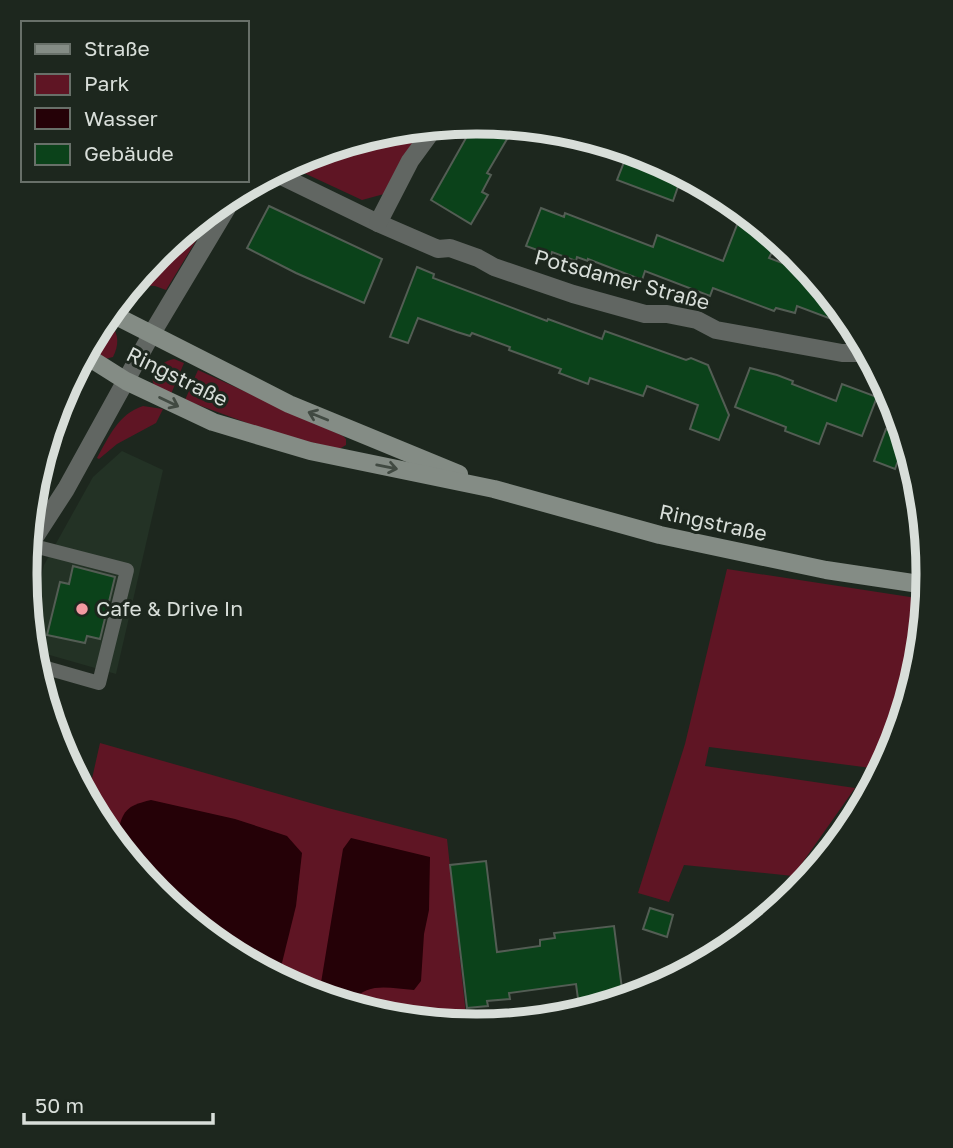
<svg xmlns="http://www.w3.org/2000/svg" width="953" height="1148" font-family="'Golos Text',sans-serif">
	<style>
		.built { fill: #233225 }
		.green { fill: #5f1524 }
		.water { fill: #250107 }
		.building { fill: #0b421a; stroke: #535d54; stroke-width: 2 }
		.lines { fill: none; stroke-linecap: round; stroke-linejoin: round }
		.service { stroke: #616662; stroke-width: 14 }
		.minor { stroke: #616662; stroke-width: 18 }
		.secondary { stroke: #848c85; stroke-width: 18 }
		.oneway { stroke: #414a42 }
		.poi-dot { fill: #f49aa2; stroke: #1d271e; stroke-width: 2.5 }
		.labels { text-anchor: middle; stroke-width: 6; stroke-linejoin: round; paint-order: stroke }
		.street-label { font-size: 21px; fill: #d8ded9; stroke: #1d271e }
		.poi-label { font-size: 21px; fill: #d8ded9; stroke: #1d271e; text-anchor: start }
		.rim { fill: none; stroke: #d8ded9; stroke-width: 9 }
	</style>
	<rect width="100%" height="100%" fill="#1d271e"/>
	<path class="built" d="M 122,451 L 163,470 L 116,674 L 46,654 L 39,649 L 32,614 L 44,565 L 93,477 Z"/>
	<g class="green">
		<path d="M 418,134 L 384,194 L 362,200 L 289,166 L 304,156 Z"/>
		<path d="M 198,227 L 207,232 L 203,238 L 199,236 L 166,290 L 155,286 L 137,285 L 157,254 L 167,248 L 179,254 Z"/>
		<path d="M 111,324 C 119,335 119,345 113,357 L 105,359 L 92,351 Z"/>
		<path d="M 174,359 L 184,363 L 171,394 L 154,386 L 152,378 C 158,368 162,361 174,359 Z"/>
		<path d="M 198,370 L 343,436 L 346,439 L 346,445 L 339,449 L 280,435 L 185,400 Z"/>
		<path d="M 143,406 L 163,409 L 156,423 L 117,444 L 99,459 L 97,458 C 109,437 118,414 143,406 Z"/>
		<path d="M 727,569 L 923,599 L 894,747 L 879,769 L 709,747 L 705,766 L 855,788 L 793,876 L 684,865 L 669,902 L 638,893 L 685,744 Z"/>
		<path d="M 100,743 L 328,808 L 447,839 L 467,1024 L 303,991 L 157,893 L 89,792 Z"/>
	</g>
	<g class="water">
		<path d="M 151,800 L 235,819 L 287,836 L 302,853 L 296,906 L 279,975 L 157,893 L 117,835 C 123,810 126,806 151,800 Z"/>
		<path d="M 351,838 L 430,857 L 429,910 L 424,934 L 421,981 L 414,990 C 392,989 368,981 353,1001 L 319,995 L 343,849 Z"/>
	</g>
	<g class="building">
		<path d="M 475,122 L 513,129 L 487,173 L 491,175 L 482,192 L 488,195 L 471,224 L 431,200 Z"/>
		<path d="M 628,152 L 650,157 L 681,178 L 673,201 L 617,180 Z"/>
		<path d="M 269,206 L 382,259 L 364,303 L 296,273 L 247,248 Z"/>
		<path d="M 541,208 L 564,217 L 565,213 L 653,247 L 657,235 L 723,261 L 740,217 L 777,242 L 769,258 L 809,273 L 842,323 L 797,306 L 795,313 L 776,308 L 774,311 L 713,288 L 710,296 L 645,271 L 642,280 L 588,259 L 588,261 L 577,257 L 576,261 L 552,252 L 551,255 L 526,246 Z"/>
		<path d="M 417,267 L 434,274 L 433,278 L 547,321 L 548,319 L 602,339 L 605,331 L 686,360 L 691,358 L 708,365 L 729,415 L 719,440 L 690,429 L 698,405 L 647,386 L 643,396 L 590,378 L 588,384 L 559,373 L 561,369 L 509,350 L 510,347 L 472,333 L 470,336 L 457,332 L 418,318 L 408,343 L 390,337 Z"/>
		<path d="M 750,368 L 777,375 L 793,381 L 792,384 L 836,401 L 842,384 L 877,397 L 862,436 L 827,423 L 819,444 L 785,431 L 786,427 L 735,407 Z"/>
		<path d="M 886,429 L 901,434 L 903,447 L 895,469 L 874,461 Z"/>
		<path d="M 73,566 L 115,577 L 100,639 L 87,636 L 85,643 L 47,635 L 60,582 L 69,584 Z"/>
		<path d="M 486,861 L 497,952 L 540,946 L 540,940 L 555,938 L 554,933 L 614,926 L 623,997 L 579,1006 L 576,984 L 509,993 L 510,999 L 487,1001 L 488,1006 L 467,1008 L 450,865 Z"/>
		<path d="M 650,908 L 673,915 L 667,937 L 643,929 Z"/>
	</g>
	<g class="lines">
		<path class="service" d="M 30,545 L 127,570 L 99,683 L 43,667"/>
		<g class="minor">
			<path d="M 277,174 L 378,223 L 438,249 L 450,248 L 478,258 L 494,267 L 573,294 L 645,314 L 667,314 L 697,320 L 716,330 L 842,353 L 862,353"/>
			<path d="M 378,223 L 410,161 L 432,131"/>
			<path d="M 31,543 L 66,489 L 151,335 L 227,208"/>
		</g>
		<g class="secondary">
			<path d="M 116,316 L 289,404 L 459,474"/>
			<path d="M 88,357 L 126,381 L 213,422 L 310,451 L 494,489 L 660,535 L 826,570 L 926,585"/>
		</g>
	</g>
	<defs><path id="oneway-shaft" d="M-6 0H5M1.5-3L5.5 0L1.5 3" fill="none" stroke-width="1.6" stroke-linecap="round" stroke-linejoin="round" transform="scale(1.75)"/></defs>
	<g class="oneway">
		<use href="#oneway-shaft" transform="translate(169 402) rotate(26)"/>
		<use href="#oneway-shaft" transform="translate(318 416) rotate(-158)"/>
		<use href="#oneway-shaft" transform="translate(387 467) rotate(11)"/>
	</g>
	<circle class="poi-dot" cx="82" cy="609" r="7"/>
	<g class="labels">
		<g class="street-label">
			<text transform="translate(622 280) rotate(15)" y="7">Potsdamer Straße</text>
			<text transform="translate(177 377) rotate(26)" y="7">Ringstraße</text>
			<text transform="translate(713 523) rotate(12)" y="7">Ringstraße</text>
		</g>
		<g class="poi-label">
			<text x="96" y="616">Cafe &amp; Drive In</text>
		</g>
	</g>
	<path d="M0 0H953V1148H0ZM476 134H477A439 439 0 0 1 916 573V575A439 439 0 0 1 477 1014H476A439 439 0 0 1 37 575V573A439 439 0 0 1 476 134Z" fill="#1d271e" fill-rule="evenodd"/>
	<path class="rim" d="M476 134H477A439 439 0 0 1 916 573V575A439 439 0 0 1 477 1014H476A439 439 0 0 1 37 575V573A439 439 0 0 1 476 134Z"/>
	<rect x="21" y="21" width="228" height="161" fill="#1d271e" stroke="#687069" stroke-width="2"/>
	<rect x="35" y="44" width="35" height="10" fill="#848c85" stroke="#687069" stroke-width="2"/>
	<text x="84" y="56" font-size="21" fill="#d8ded9">Straße</text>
	<rect x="35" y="74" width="35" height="21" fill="#5f1524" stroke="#687069" stroke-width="2"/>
	<text x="84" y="91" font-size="21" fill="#d8ded9">Park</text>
	<rect x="35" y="108" width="35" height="21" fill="#250107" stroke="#687069" stroke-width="2"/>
	<text x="84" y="126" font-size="21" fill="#d8ded9">Wasser</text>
	<rect x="35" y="144" width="35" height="21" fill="#0b421a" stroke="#687069" stroke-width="2"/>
	<text x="84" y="161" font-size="21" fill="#d8ded9">Gebäude</text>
	<path d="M24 1113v10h189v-10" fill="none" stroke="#d8ded9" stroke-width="3.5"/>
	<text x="35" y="1113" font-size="21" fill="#d8ded9" stroke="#1d271e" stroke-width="5" paint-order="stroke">50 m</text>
</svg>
